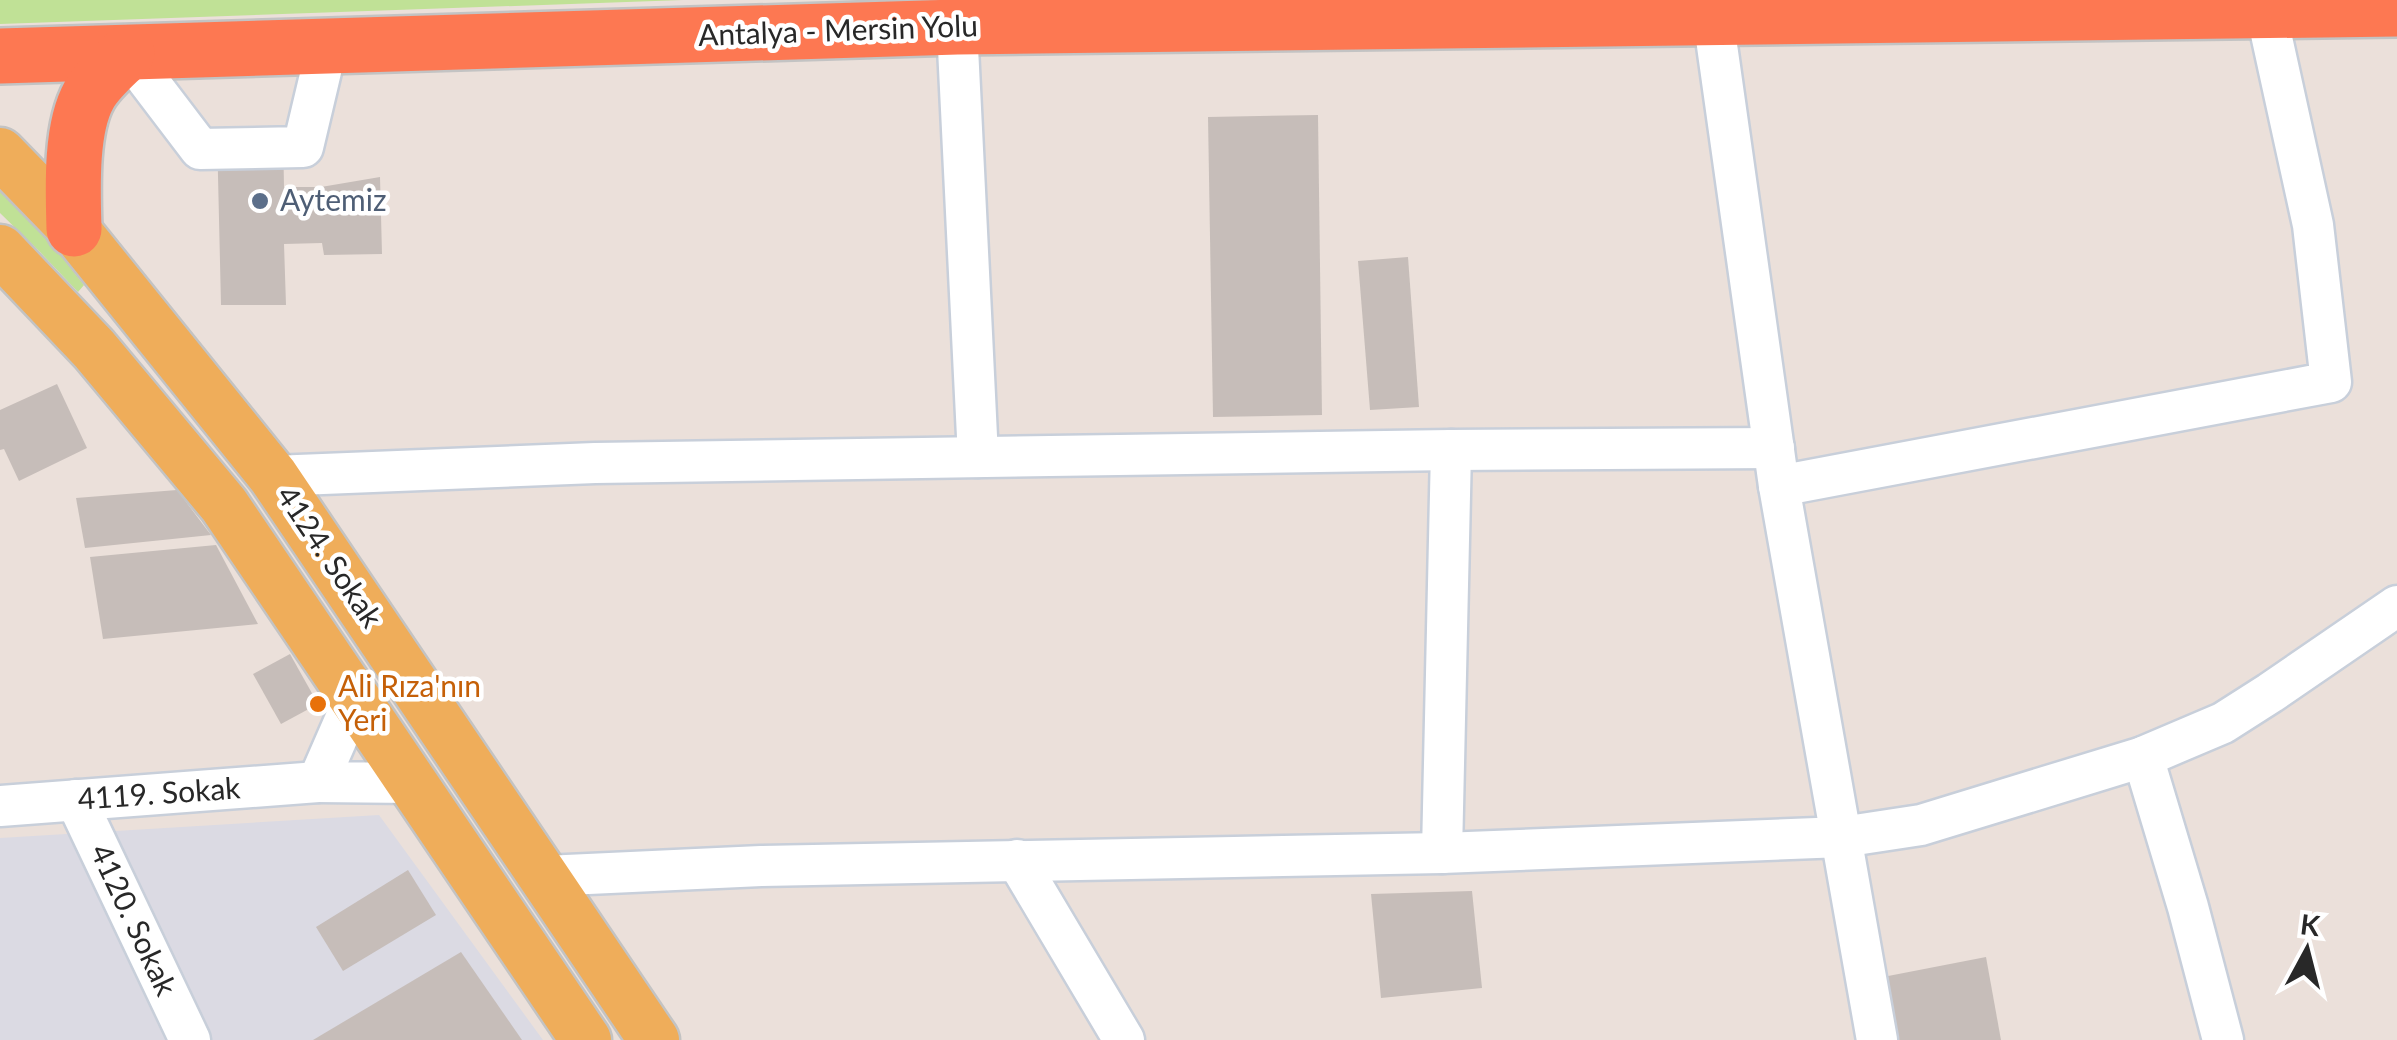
<svg xmlns="http://www.w3.org/2000/svg" width="2397" height="1040" font-family="Lato,sans-serif">
	<style>
		.industrial { fill: #dbdae3 }
		.green { fill: #c0e196 }
		.building { fill: #c6bdb9 }
		.lines { fill: none; stroke-linecap: round; stroke-linejoin: round }
		.minor-casing { stroke: #c8cfda; stroke-width: 45 }
		.major-casing { stroke: #c3c3c3; stroke-width: 55 }
		.highway-casing { stroke: #c3c3c3; stroke-width: 60 }
		.minor { stroke: #fff; stroke-width: 40 }
		.major { stroke: #efad5a; stroke-width: 50 }
		.highway { stroke: #fd7852; stroke-width: 55 }
		.service-dot { fill: #5c6f8a; stroke: #fff; stroke-width: 4 }
		.food-dot { fill: #e8710a; stroke: #fff; stroke-width: 4 }
		.labels { text-anchor: middle; stroke-width: 9; stroke-linejoin: round; paint-order: stroke }
		.street-label { font-size: 30px; fill: #282828; stroke: #fff }
		.service-label { font-size: 30px; fill: #4e5e75; stroke: #fff; text-anchor: start }
		.food-label { font-size: 30px; fill: #c56008; stroke: #fff; text-anchor: start }
	</style>
	<rect width="100%" height="100%" fill="#ebe0da"/>
	<path class="industrial" d="M 379,815 L 543,1040 L 0,1040 L 0,838 Z"/>
	<g class="green">
		<path d="M 0,0 L 683,0 L 0,24 Z"/>
		<path d="M 0,183 L 19,203 L 84,285 L 78,292 L 40,252 L 0,213 Z"/>
	</g>
	<g class="building">
		<path d="M 1318,115 L 1322,415 L 1213,417 L 1208,117 Z"/>
		<path d="M 283,132 L 284,187 L 321,187 L 380,177 L 382,254 L 324,255 L 322,243 L 284,244 L 286,305 L 221,305 L 217,133 Z"/>
		<path d="M 1408,257 L 1419,407 L 1370,410 L 1358,261 Z"/>
		<path d="M 57,384 L 87,448 L 19,481 L 4,449 L 0,450 L 0,410 Z"/>
		<path d="M 177,490 L 211,535 L 85,548 L 76,498 Z"/>
		<path d="M 216,545 L 258,624 L 103,639 L 90,557 Z"/>
		<path d="M 290,654 L 318,704 L 281,724 L 253,674 Z"/>
		<path d="M 408,870 L 436,915 L 343,971 L 316,927 Z"/>
		<path d="M 1472,891 L 1482,988 L 1381,998 L 1371,894 Z"/>
		<path d="M 461,952 L 522,1040 L 313,1040 Z"/>
		<path d="M 1986,957 L 2001,1040 L 1895,1040 L 1883,977 Z"/>
	</g>
	<g class="lines">
		<defs>
			<g id="minor">
				<path d="M 1713,17 L 1779,486 L 1877,1040"/>
				<path d="M 957,27 L 978,457"/>
				<path d="M 127,53 L 200,149 L 303,147 L 327,46"/>
				<path d="M 273,476 L 595,463 L 1451,450 L 1774,448"/>
				<path d="M 1779,486 L 2331,382 L 2313,225 L 2266,11"/>
				<path d="M 355,697 L 318,782 L 413,783"/>
				<path d="M 2143,757 L 2188,907 L 2223,1040"/>
				<path d="M 76,800 L 190,1040"/>
				<path d="M 0,806 L 318,782"/>
				<path d="M 1442,853 L 1451,450"/>
				<path d="M 1017,860 L 1124,1040"/>
				<path d="M 545,876 L 761,866 L 1442,853 L 1842,837 L 1921,825 L 2143,757 L 2223,723 L 2270,693 L 2397,606"/>
			</g>
			<g id="major">
				<path d="M 0,153 L 74,229 L 273,476 L 654,1040"/>
				<path d="M 0,250 L 94,349 L 224,505 L 586,1040"/>
			</g>
			<g id="highway">
				<path d="M 0,56 L 957,27 L 2397,9"/>
				<path d="M 74,229 C 73,191 70,129 89,95 C 98,79 114,66 127,53"/>
			</g>
		</defs>
		<use href="#minor" class="minor-casing"/>
		<use href="#major" class="major-casing"/>
		<use href="#highway" class="highway-casing"/>
		<use href="#minor" class="minor"/>
		<use href="#major" class="major"/>
		<use href="#highway" class="highway"/>
	</g>
	<circle class="service-dot" cx="260" cy="201" r="10"/>
	<circle class="food-dot" cx="318" cy="704" r="10"/>
	<g class="labels">
		<g class="street-label">
			<text transform="translate(838 31) rotate(-2)" y="10">Antalya - Mersin Yolu</text>
			<text transform="translate(329 557) rotate(56)" y="10">4124. Sokak</text>
			<text transform="translate(159 794) rotate(-4)" y="10">4119. Sokak</text>
			<text transform="translate(133 920) rotate(65)" y="10">4120. Sokak</text>
		</g>
		<g class="service-label">
			<text x="280" y="211">Aytemiz</text>
		</g>
		<g class="food-label">
			<text x="338" y="697">Ali Rıza'nın<tspan x="338" dy="34">Yeri</tspan></text>
		</g>
	</g>
	<g transform="translate(2307 950) rotate(7)" stroke="#ffffff" stroke-width="8" paint-order="stroke">
	<path d="M0-8L18 38L0 25L-18 38Z" fill="#282828"/>
	<text y="-15" font-size="28" font-weight="bold" text-anchor="middle" fill="#282828">K</text>
	</g>
</svg>
